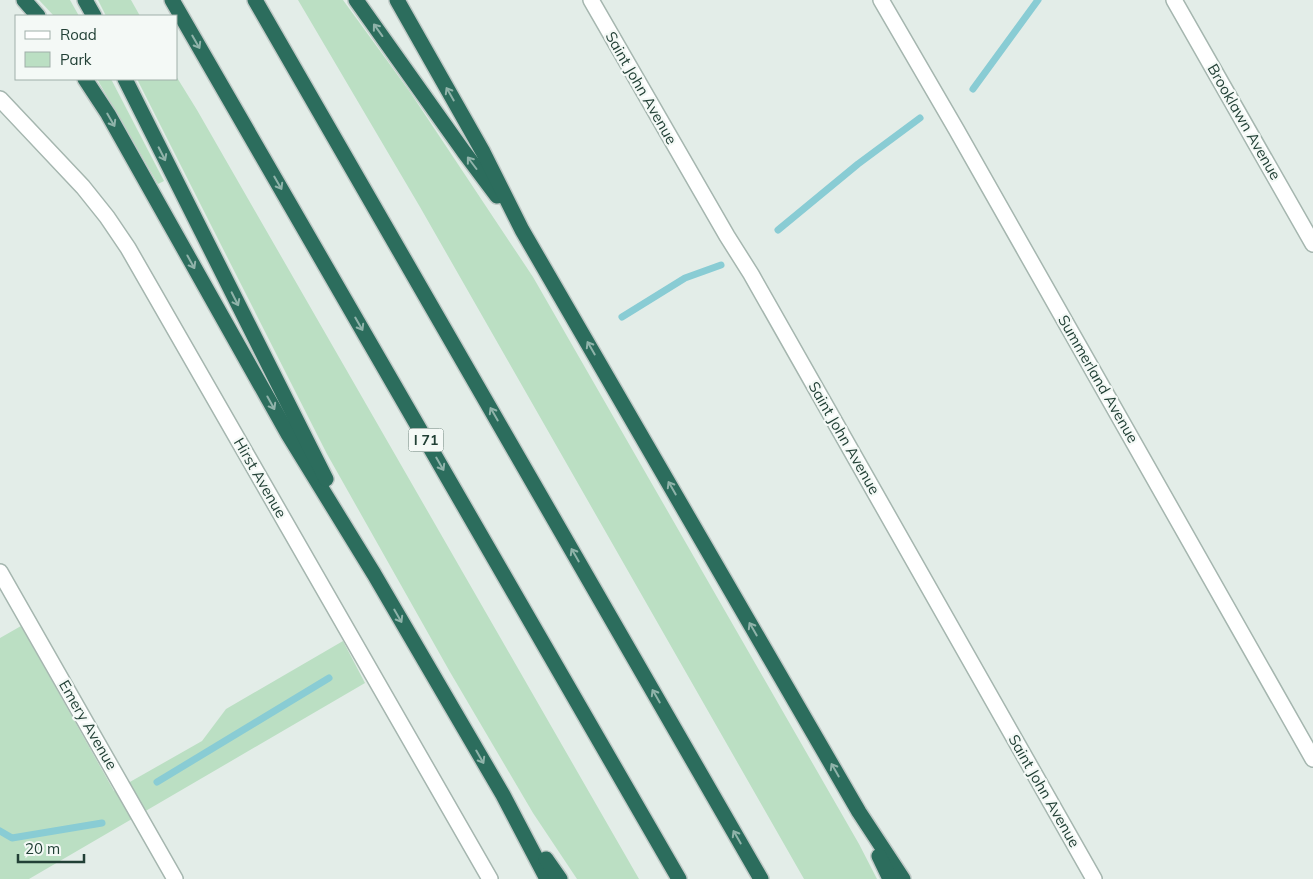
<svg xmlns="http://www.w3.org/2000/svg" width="1313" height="879" font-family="Mulish,sans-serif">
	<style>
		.green { fill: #bbdfc3 }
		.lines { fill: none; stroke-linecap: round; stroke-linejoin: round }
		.stream { stroke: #89ccd4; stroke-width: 7 }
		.street-casing { stroke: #a5b6af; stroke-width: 18 }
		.highway-casing { stroke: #c1cac7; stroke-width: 18 }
		.street { stroke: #fff; stroke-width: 15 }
		.highway { stroke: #2c6d5d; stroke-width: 15 }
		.oneway { stroke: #90b3aa }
		.labels { text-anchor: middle; stroke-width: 4.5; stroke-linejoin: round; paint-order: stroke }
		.shield { fill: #f4f9f6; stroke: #617870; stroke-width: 1 }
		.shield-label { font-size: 14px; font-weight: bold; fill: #224036 }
		.street-label { font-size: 15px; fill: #224036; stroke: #f4f9f6 }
	</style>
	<rect width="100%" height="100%" fill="#e3ede8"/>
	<g class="green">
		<path d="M 39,0 L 70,0 L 79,16 L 54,16 Z"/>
		<path d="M 98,0 L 131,0 L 140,16 L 106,16 Z"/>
		<path d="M 298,0 L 343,0 L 410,92 L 533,277 L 859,844 L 877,879 L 804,879 L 420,207 Z"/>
		<path d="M 176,76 L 197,110 L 639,879 L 577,879 L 533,813 L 450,672 L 327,454 L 137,79 L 176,79 Z"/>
		<path d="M 97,79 L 111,79 L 164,181 L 158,184 Z"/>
		<path d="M 21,626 L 114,791 L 202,741 L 226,709 L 343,641 L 365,683 L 29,879 L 0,879 L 0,638 Z"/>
	</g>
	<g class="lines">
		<g class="stream">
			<path d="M 973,89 L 1038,0"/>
			<path d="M 778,230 L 858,164 L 920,118"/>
			<path d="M 622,317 L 685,278 L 721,265"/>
			<path d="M 157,782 L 329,678"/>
			<path d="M 0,831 L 12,838 L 102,823"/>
		</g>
		<defs>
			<g id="street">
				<path d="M 591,0 L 727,236 L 751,274 L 1094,879"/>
				<path d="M 881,0 L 956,129 L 1313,759"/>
				<path d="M 1174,0 L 1313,244"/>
				<path d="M 0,99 L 83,187 L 107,217 L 128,248 L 490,879"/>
				<path d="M 0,572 L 175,879"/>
			</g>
			<g id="highway">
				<path d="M 24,0 L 38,16"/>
				<path d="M 85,0 L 94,16"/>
				<path d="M 172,0 L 679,879"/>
				<path d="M 255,0 L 761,879"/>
				<path d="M 356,0 L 464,152 L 497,196"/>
				<path d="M 397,0 L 483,152 L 522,230 L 859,812 L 903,879"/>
				<path d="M 85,79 L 108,114 L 288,434 L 374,574 L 503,795 L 547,879"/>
				<path d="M 125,79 L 326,479"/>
				<path d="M 879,856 L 890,879"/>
				<path d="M 546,859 L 560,879"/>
			</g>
		</defs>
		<use href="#street" class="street-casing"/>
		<use href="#highway" class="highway-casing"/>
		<use href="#street" class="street"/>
		<use href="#highway" class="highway"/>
	</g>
	<defs><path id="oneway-shaft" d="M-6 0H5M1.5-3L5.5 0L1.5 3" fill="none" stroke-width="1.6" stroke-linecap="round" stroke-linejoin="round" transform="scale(1.25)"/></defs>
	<g class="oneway">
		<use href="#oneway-shaft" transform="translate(378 30) rotate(-126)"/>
		<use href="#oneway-shaft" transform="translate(196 42) rotate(60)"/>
		<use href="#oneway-shaft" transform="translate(450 94) rotate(-120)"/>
		<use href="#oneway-shaft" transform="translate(111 120) rotate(60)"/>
		<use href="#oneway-shaft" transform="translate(162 154) rotate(63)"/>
		<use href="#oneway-shaft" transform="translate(472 163) rotate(-127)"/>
		<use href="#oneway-shaft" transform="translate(278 183) rotate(60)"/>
		<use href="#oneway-shaft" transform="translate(191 262) rotate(61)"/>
		<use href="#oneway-shaft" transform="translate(235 299) rotate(63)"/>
		<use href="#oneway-shaft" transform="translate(359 324) rotate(60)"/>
		<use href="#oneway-shaft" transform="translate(591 348) rotate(-120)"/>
		<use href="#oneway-shaft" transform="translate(271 403) rotate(61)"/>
		<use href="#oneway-shaft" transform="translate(494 414) rotate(-120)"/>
		<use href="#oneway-shaft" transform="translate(440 464) rotate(60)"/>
		<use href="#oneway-shaft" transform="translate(672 488) rotate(-120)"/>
		<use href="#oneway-shaft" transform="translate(575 555) rotate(-120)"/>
		<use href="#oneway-shaft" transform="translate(398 616) rotate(60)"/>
		<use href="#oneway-shaft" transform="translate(753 629) rotate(-120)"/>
		<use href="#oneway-shaft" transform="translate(656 696) rotate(-120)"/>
		<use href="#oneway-shaft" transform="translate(480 757) rotate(60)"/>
		<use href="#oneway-shaft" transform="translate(835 770) rotate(-120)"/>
		<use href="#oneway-shaft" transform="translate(737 837) rotate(-120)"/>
	</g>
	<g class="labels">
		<rect class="shield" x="408.5" y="428.5" width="35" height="23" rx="4"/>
		<g class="shield-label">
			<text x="426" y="445">I 71</text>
		</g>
		<g class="street-label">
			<text transform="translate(641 88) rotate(60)" y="5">Saint John Avenue</text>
			<text transform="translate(1244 122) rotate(60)" y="5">Brooklawn Avenue</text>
			<text transform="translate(1098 379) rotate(60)" y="5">Summerland Avenue</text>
			<text transform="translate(844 438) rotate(60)" y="5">Saint John Avenue</text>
			<text transform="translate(260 478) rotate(60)" y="5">Hirst Avenue</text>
			<text transform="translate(88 725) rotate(60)" y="5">Emery Avenue</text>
			<text transform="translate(1044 791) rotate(60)" y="5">Saint John Avenue</text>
		</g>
	</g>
	<rect x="15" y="15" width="162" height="65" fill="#f4f9f6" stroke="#a0afa9"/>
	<rect x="25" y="31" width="25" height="8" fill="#ffffff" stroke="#a0afa9"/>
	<text x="60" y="40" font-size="15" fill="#224036">Road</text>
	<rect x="25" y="52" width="25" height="15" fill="#bbdfc3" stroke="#a0afa9"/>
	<text x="60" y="65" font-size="15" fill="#224036">Park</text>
	<path d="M18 854v8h66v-8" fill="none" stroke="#224036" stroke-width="2.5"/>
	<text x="25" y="854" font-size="15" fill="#224036" stroke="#f4f9f6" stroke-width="4" paint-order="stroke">20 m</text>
</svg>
